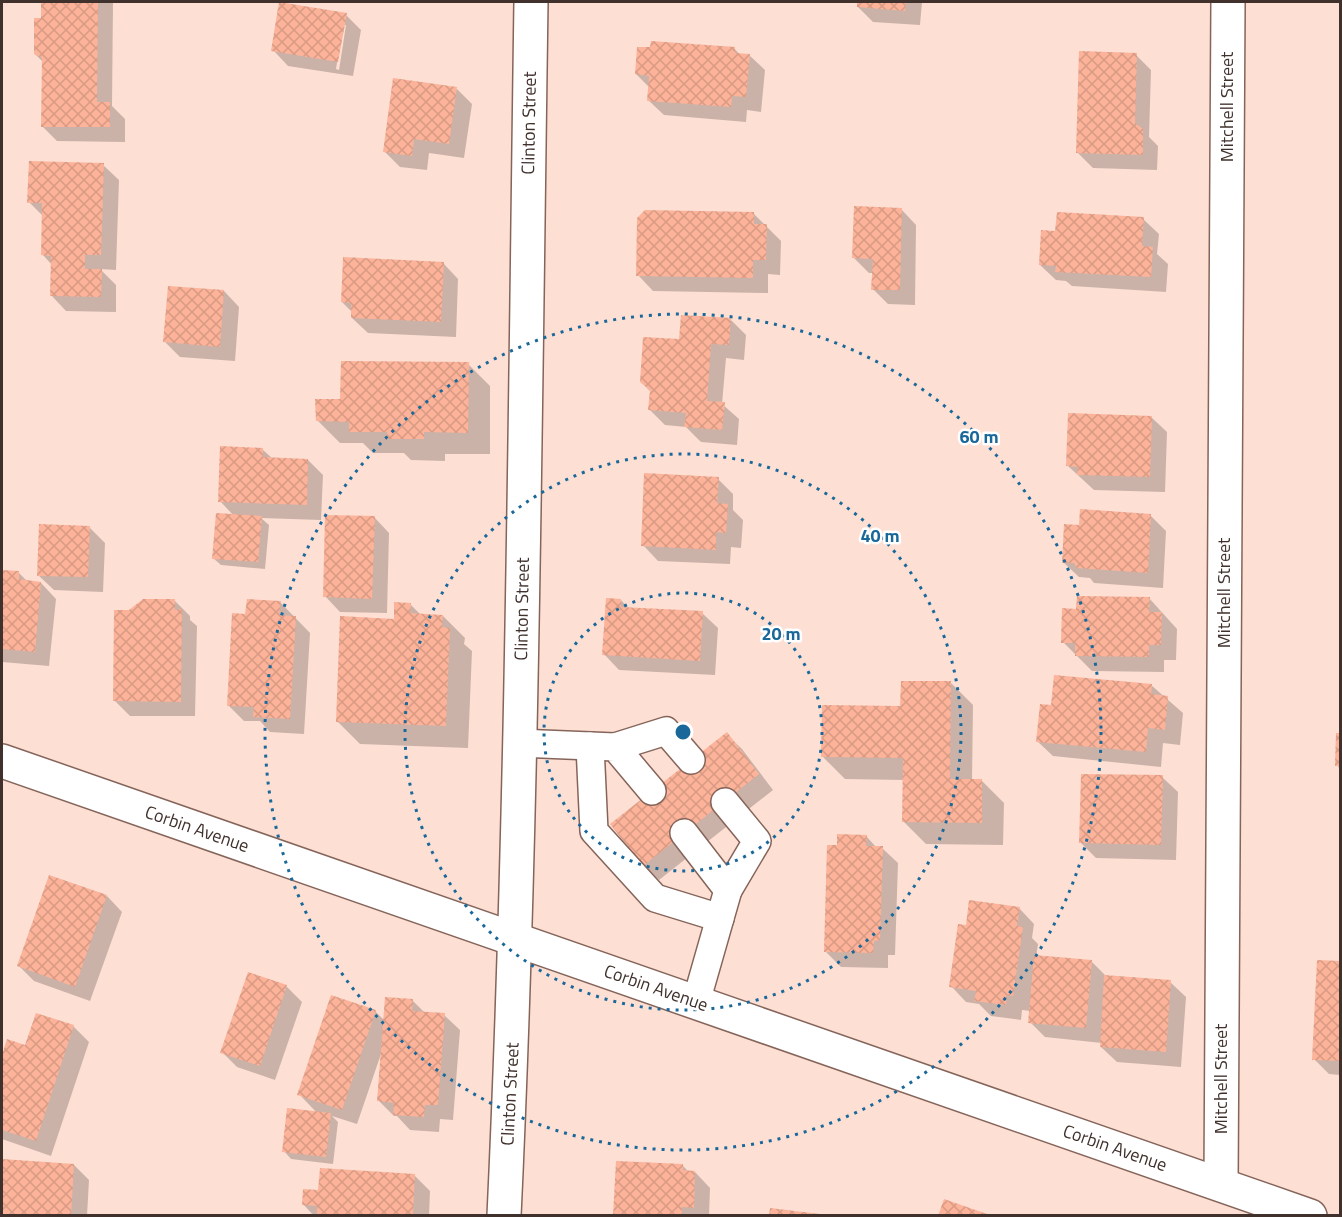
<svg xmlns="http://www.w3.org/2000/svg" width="1342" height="1217" font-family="'Titillium Web',sans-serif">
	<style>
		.shadow { fill: #0003; fill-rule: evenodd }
		.building { fill: url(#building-cross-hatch) }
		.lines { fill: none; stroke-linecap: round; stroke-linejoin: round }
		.lane-casing { stroke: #856459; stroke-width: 30 }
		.street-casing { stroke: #856459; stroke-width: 36 }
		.secondary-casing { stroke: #856459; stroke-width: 36 }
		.lane { stroke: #fff; stroke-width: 27 }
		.street { stroke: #fff; stroke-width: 33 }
		.secondary { stroke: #fff; stroke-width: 33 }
		.ring { fill: none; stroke: #1a689a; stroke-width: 3; stroke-dasharray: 3 6 }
		.labels { text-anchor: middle; stroke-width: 5; stroke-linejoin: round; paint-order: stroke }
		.street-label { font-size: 18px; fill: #40312c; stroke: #fff }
		.centre { fill: #1a689a; stroke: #fff; stroke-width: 3 }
		.ring-label { font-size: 18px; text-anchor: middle; font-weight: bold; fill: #1a689a; stroke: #fff; stroke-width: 5; stroke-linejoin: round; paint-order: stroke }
	</style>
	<defs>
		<pattern id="building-cross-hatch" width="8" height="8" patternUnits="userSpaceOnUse" patternTransform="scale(1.5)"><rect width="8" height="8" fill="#fcb399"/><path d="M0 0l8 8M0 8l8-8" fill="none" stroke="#d99a84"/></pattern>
	</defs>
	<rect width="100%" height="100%" fill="#fddfd4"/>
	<g class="shadow">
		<path d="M 42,2 L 113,2 L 112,106 L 125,119 L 125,142 L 57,141 L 42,126 L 43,62 L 35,54 L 42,19 Z"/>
		<path d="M 858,2 L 922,2 L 920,25 L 873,22 L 858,7 Z"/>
		<path d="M 346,15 L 361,30 L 353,76 L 288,66 L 273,50 ZM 343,25 L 346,25 L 339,70 L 336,69 Z"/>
		<path d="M 734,48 L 740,55 L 749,55 L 765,70 L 761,112 L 747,110 L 746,122 L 664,115 L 648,100 L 649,87 L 636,74 L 652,49 Z"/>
		<path d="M 1136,55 L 1151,70 L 1149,137 L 1158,146 L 1157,170 L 1093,168 L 1078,153 Z"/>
		<path d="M 457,89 L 472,104 L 464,158 L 429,153 L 427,170 L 400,167 L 384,151 Z"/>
		<path d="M 103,165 L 119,180 L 116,270 L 100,269 L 116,285 L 116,312 L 66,311 L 51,295 L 52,265 L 43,255 L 43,216 L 29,202 Z"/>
		<path d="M 901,209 L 916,225 L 915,305 L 888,304 L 873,289 L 874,273 L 869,273 L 854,258 Z"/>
		<path d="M 754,214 L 781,241 L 780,275 L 768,274 L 768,293 L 653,291 L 638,275 Z"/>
		<path d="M 1143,219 L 1159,234 L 1157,254 L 1168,264 L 1166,292 L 1072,286 L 1066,281 L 1056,280 L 1040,265 L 1057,233 Z"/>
		<path d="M 443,263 L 458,279 L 456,337 L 368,333 L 352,318 L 352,312 L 342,302 Z"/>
		<path d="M 224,291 L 239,307 L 235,361 L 180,357 L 165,342 Z"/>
		<path d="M 730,319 L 746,335 L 744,360 L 726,358 L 722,404 L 739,419 L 737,445 L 701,442 L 686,427 L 665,425 L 650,410 L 651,392 L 641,382 L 680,341 Z"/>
		<path d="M 468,364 L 490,386 L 490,454 L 445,454 L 445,461 L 411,460 L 404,453 L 373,453 L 363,443 L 340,443 L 317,420 L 342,401 Z"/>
		<path d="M 1151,417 L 1167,432 L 1165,492 L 1094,490 L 1068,466 Z"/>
		<path d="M 262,449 L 273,459 L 308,460 L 323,475 L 321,520 L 261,518 L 269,525 L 265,569 L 221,565 L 213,558 L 234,516 L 220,501 Z"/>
		<path d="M 718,479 L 733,494 L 733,510 L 743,520 L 741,548 L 731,547 L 730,564 L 658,561 L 643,545 Z"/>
		<path d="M 1151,516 L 1166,531 L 1163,588 L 1094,583 L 1090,578 L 1079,577 L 1063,562 L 1080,526 Z"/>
		<path d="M 374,517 L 389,533 L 387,613 L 340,612 L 325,596 Z"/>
		<path d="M 90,528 L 105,543 L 103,592 L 54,590 L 38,575 Z"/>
		<path d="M 2,571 L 19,573 L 28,582 L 41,583 L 56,599 L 49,666 L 2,662 Z"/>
		<path d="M 1149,598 L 1177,629 L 1176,660 L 1164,660 L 1164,672 L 1092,671 L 1063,642 L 1078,610 Z"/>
		<path d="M 621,600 L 629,609 L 702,613 L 718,628 L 715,675 L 619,670 L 604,654 Z"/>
		<path d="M 175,601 L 190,616 L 190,620 L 197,626 L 195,716 L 130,716 L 114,700 L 129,612 Z"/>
		<path d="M 280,602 L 310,633 L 304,734 L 270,732 L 260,721 L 244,721 L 228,705 L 247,615 Z"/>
		<path d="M 410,604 L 421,615 L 443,616 L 465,638 L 464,644 L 472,651 L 468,748 L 360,744 L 338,722 L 395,620 Z"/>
		<path d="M 951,683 L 973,705 L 972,781 L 982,781 L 1004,803 L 1003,845 L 926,844 L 904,822 L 904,780 L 845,779 L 823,757 L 902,708 Z"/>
		<path d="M 1151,685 L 1183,713 L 1180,745 L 1163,743 L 1161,767 L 1053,756 L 1037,741 L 1053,707 Z"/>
		<path d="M 726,734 L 742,749 L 773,790 L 659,880 L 644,865 Z"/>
		<path d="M 1338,734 L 1340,735 L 1340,769 L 1337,765 Z"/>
		<path d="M 1162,777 L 1178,792 L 1176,860 L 1096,858 L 1081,843 Z"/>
		<path d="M 866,836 L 877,848 L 882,848 L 898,863 L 895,955 L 888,955 L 888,968 L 841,967 L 825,951 L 839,847 Z"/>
		<path d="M 107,896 L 122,912 L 90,1001 L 34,981 L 19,966 Z"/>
		<path d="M 1019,908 L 1034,924 L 1032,938 L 1038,944 L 1036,957 L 1091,961 L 1107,977 L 1170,982 L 1186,997 L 1181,1067 L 1117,1062 L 1101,1047 L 1102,1043 L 1045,1037 L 1030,1022 L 1031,1011 L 1022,1010 L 1021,1020 L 991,1016 L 979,1004 L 966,1002 L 951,986 L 967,927 Z"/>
		<path d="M 1318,961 L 1340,962 L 1340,1075 L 1329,1074 L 1314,1059 Z"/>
		<path d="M 249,973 L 287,987 L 302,1002 L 275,1080 L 237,1067 L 222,1052 Z"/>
		<path d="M 413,1001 L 425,1013 L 444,1015 L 460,1030 L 453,1120 L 440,1119 L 439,1132 L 410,1130 L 397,1116 L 394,1116 L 379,1101 L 381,1054 L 357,1124 L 332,1116 L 338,1122 L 333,1164 L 291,1159 L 284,1151 L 317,1113 L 299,1094 L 375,1011 L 385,1021 Z"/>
		<path d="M 73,1026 L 89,1042 L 51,1156 L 2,1139 L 2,1060 L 8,1041 L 26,1047 Z"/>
		<path d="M 2,1161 L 74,1165 L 89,1180 L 87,1216 L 2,1216 Z"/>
		<path d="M 682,1165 L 689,1172 L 695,1172 L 710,1188 L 709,1216 L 615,1216 Z"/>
		<path d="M 415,1176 L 430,1191 L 429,1216 L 314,1216 L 303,1204 L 319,1191 Z"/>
	</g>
	<g class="building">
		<path d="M 41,2 L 98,2 L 97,102 L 110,102 L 110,127 L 41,127 L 42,58 L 34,54 L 34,18 L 41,18 Z"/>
		<path d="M 279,2 L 347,13 L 338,62 L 271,51 Z"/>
		<path d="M 857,2 L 906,2 L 905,11 L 857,7 Z"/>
		<path d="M 651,41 L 735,47 L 735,53 L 750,54 L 746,97 L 732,96 L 731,107 L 647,101 L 649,76 L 635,74 L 637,47 L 650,47 Z"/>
		<path d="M 1079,51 L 1137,53 L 1135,123 L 1143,129 L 1143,155 L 1076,153 Z"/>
		<path d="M 393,78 L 457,87 L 449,144 L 414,139 L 412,156 L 383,152 Z"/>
		<path d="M 29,161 L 104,163 L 101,255 L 85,255 L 85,269 L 102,269 L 101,297 L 50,296 L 51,256 L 41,255 L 42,203 L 27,203 Z"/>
		<path d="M 854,206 L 902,208 L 900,290 L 871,290 L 873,259 L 852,258 Z"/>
		<path d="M 645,210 L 754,212 L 754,224 L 767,224 L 766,260 L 753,260 L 753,278 L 636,276 L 637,218 Z"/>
		<path d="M 1057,212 L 1144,217 L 1142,246 L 1153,247 L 1151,277 L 1055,272 L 1056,266 L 1039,265 L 1041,230 L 1055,231 Z"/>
		<path d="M 343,257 L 444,262 L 441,322 L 351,318 L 351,303 L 341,302 Z"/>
		<path d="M 168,286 L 224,290 L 220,347 L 163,342 Z"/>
		<path d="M 681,315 L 731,318 L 729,345 L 711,344 L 707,401 L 725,402 L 722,430 L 684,427 L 686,413 L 648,410 L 650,390 L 640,382 L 643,337 L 679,339 Z"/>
		<path d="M 341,361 L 469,362 L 468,433 L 424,432 L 424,439 L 387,439 L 387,432 L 349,432 L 349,422 L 316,421 L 315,399 L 340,399 Z"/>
		<path d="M 1068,413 L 1152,416 L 1150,477 L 1077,475 L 1078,467 L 1066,466 Z"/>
		<path d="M 220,446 L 263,448 L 263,457 L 308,459 L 307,505 L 218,502 Z"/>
		<path d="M 644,473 L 719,477 L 717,503 L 728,504 L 726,533 L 716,532 L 716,550 L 641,546 Z"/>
		<path d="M 1080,509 L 1151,514 L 1148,573 L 1077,568 L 1074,563 L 1062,563 L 1064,524 L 1079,525 Z"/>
		<path d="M 216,513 L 262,516 L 258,562 L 212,559 Z"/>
		<path d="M 325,515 L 375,516 L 372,599 L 323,597 Z"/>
		<path d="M 39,524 L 90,526 L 88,577 L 37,576 Z"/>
		<path d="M 2,570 L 19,571 L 19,579 L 41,582 L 35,652 L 2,649 Z"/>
		<path d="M 1077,596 L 1150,597 L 1149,612 L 1162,612 L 1161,645 L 1149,645 L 1149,657 L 1075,656 L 1075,643 L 1061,643 L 1062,608 L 1076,609 Z"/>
		<path d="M 606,598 L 621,599 L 621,607 L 703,611 L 700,661 L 602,655 Z"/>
		<path d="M 143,599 L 175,599 L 175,610 L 182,609 L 181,702 L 113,701 L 114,610 L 129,610 Z"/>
		<path d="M 247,599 L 281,601 L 279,615 L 296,616 L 290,719 L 253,717 L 254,707 L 227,706 L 232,613 L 245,614 Z"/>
		<path d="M 394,602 L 411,603 L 410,613 L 443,615 L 442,627 L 450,628 L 446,726 L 336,722 L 340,616 L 394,619 Z"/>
		<path d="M 1054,675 L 1152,684 L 1151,694 L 1168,696 L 1165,730 L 1148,728 L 1146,752 L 1036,742 L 1040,704 L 1051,705 Z"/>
		<path d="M 901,681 L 951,681 L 950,779 L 982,779 L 982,823 L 902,822 L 903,758 L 821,757 L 822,705 L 900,706 Z"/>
		<path d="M 727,732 L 759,774 L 643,866 L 610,824 Z"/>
		<path d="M 1336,733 L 1340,733 L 1340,766 L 1335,766 Z"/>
		<path d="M 1081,774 L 1163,775 L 1161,845 L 1079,843 Z"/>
		<path d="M 837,834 L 867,835 L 866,846 L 883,846 L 880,940 L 874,941 L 873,953 L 824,952 L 827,845 L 837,845 Z"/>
		<path d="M 49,875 L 107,895 L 75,987 L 17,966 Z"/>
		<path d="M 969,900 L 1020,907 L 1017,926 L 1023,927 L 1013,996 L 1007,995 L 1006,1005 L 974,1001 L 976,991 L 949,987 L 958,924 L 966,925 Z"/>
		<path d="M 1034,955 L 1092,960 L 1086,1028 L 1028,1023 Z"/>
		<path d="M 1317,960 L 1340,961 L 1340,1061 L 1312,1060 Z"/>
		<path d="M 248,972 L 287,985 L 260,1066 L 220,1053 Z"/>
		<path d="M 1104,975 L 1171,980 L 1166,1052 L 1100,1047 Z"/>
		<path d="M 331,995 L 376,1010 L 342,1110 L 297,1095 Z"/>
		<path d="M 385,997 L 413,999 L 412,1011 L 445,1013 L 438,1105 L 425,1105 L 424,1117 L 393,1115 L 394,1103 L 377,1101 Z"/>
		<path d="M 36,1013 L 74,1025 L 36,1141 L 2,1130 L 2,1055 L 7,1039 L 25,1045 Z"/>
		<path d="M 287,1108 L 331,1113 L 326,1157 L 282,1152 Z"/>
		<path d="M 2,1159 L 74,1164 L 71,1216 L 2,1216 Z"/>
		<path d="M 616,1161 L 683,1164 L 683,1170 L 695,1171 L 694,1208 L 682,1207 L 682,1216 L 613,1216 Z"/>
		<path d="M 320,1168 L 415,1174 L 413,1216 L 317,1216 L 317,1206 L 302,1205 L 303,1189 L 318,1190 Z"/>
		<path d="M 944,1199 L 990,1215 L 990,1216 L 938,1216 Z"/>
		<path d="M 770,1208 L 820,1214 L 820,1216 L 769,1216 Z"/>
	</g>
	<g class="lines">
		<defs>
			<g id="lane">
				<path d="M 518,743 L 615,747 L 652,791"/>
				<path d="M 590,746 L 594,831 L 655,898 L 720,918"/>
				<path d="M 615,747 L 666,731 L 691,760"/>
				<path d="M 725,802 L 757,841 L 728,890"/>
				<path d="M 684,833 L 728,890 L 696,1002"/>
			</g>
			<g id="street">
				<path d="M 1221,1184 L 1228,2"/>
				<path d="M 504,1216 C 523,811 525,406 531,2"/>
			</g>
			<path id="secondary" d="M 2,761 L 1310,1216"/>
		</defs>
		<use href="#lane" class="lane-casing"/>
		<use href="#street" class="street-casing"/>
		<use href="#secondary" class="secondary-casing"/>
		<use href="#lane" class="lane"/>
		<use href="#street" class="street"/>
		<use href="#secondary" class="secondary"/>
	</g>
	<g class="ring">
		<circle cx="683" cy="732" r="139"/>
		<circle cx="683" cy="732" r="278"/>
		<circle cx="683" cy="732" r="418"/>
	</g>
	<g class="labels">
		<g class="street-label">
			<text transform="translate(1227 107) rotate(-90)" y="6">Mitchell Street</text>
			<text transform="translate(529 123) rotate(-89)" y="6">Clinton Street</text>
			<text transform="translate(1224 593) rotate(-90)" y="6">Mitchell Street</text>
			<text transform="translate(522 609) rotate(-89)" y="6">Clinton Street</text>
			<text transform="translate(197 829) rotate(19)" y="6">Corbin Avenue</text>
			<text transform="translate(656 988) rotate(19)" y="6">Corbin Avenue</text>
			<text transform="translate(1221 1079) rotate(-90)" y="6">Mitchell Street</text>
			<text transform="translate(510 1094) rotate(-87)" y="6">Clinton Street</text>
			<text transform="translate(1115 1148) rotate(19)" y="6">Corbin Avenue</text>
		</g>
	</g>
	<circle cx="683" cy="732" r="9" class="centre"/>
	<g class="ring-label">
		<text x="979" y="443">60 m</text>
		<text x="880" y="542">40 m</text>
		<text x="781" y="640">20 m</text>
	</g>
	<rect width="1342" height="1217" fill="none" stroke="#40312c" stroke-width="6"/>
</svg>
